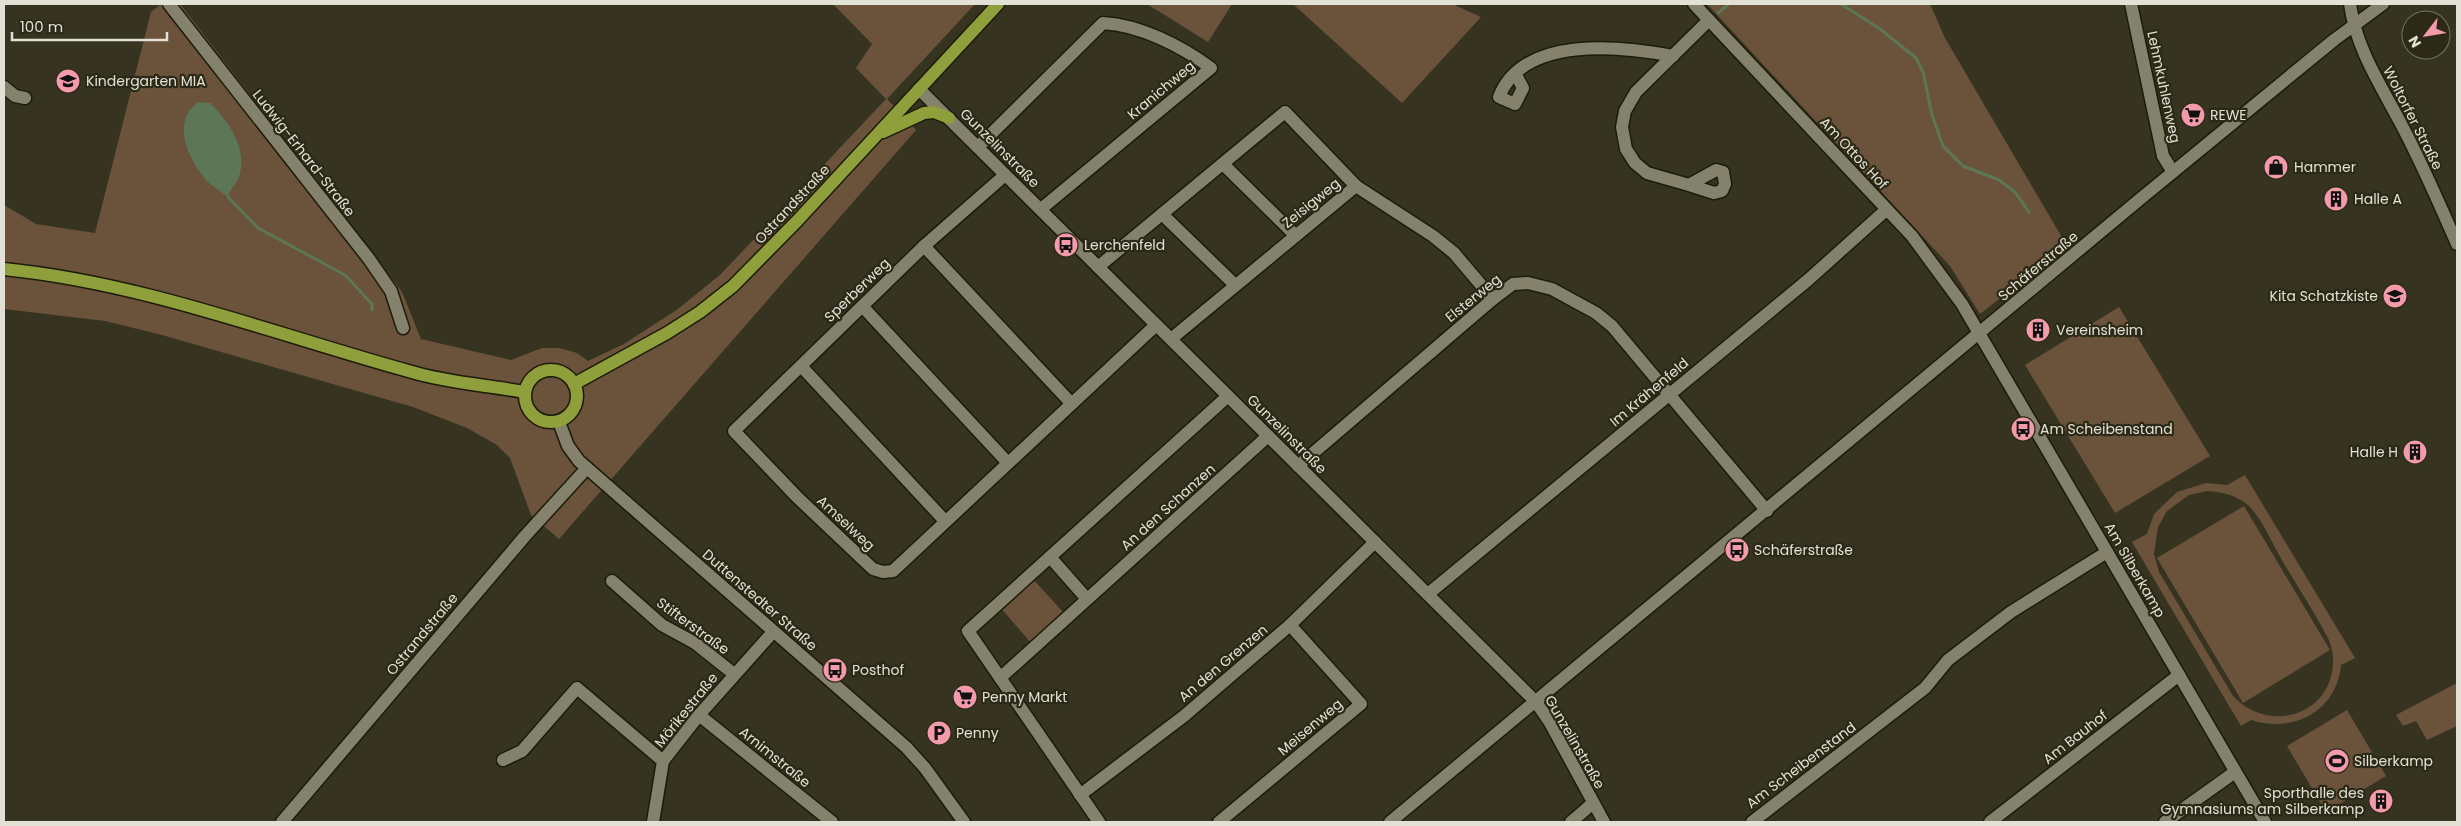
<svg xmlns="http://www.w3.org/2000/svg" width="2461" height="826" font-family="Poppins,sans-serif">
	<style>
		.green { fill: #6b523b; fill-rule: evenodd }
		.water { fill: #5c7656 }
		.lines { fill: none; stroke-linecap: round; stroke-linejoin: round }
		.stream { stroke: #5c7656; stroke-width: 3 }
		.minor-casing { stroke: #1d1b09; stroke-width: 15 }
		.major-casing { stroke: #1d1b09; stroke-width: 15 }
		.minor { stroke: #84826d; stroke-width: 12 }
		.major { stroke: #8e9f3b; stroke-width: 12 }
		.labels { text-anchor: middle; stroke-width: 4.5; stroke-linejoin: round; paint-order: stroke }
		.poi-label { font-size: 14px; fill: #e2e1d5; stroke: #2c2917; text-anchor: start }
		.street-label { font-size: 14px; fill: #e2e1d5; stroke: #2c2917 }
	</style>
	<rect width="100%" height="100%" fill="#363421"/>
	<g class="green">
		<path d="M 161,4 L 180,4 L 402,292 L 421,339 L 511,360 L 542,348 L 559,348 L 577,353 L 588,361 L 624,344 L 678,309 L 721,274 L 886,99 L 856,68 L 872,44 L 833,4 L 975,4 L 887,99 L 916,130 L 559,539 L 531,515 L 510,458 L 497,445 L 467,428 L 413,407 L 162,335 L 105,321 L 4,309 L 4,205 L 36,224 L 95,233 L 151,12 Z"/>
		<path d="M 1147,4 L 1232,4 L 1208,42 Z"/>
		<path d="M 1293,4 L 1452,4 L 1481,17 L 1402,103 Z"/>
		<path d="M 1707,4 L 1930,4 L 1945,38 L 2067,246 L 1980,314 L 1950,266 Z"/>
		<path d="M 2119,307 L 2210,456 L 2115,513 L 2025,365 Z"/>
		<path d="M 2245,475 L 2355,658 L 2341,665 C 2337,711 2293,734 2251,720 L 2241,726 L 2132,542 L 2147,534 L 2154,514 L 2177,492 L 2206,483 L 2227,485 ZM 2207,491 C 2222,492 2237,495 2249,506 C 2262,519 2270,539 2279,555 C 2295,583 2314,611 2329,640 C 2331,646 2333,652 2333,658 C 2335,715 2269,735 2233,696 L 2159,572 L 2154,554 L 2158,527 L 2167,511 L 2189,495 Z"/>
		<path d="M 2244,506 L 2330,650 L 2243,703 L 2157,558 Z"/>
		<path d="M 1032,578 L 1064,613 L 1031,643 L 1000,607 Z"/>
		<path d="M 2457,683 L 2457,726 L 2427,740 L 2416,721 L 2403,726 L 2396,715 Z"/>
		<path d="M 2347,710 L 2386,776 L 2326,812 L 2287,746 Z"/>
	</g>
	<path class="water" d="M 198,102 L 210,103 C 227,119 247,148 240,173 C 238,183 230,188 228,197 C 222,192 215,188 209,183 C 189,162 170,122 198,102 Z"/>
	<g class="lines">
		<g class="stream">
			<path d="M 1841,4 L 1880,29 L 1916,58 L 1923,72 L 1932,115 L 1943,146 L 1963,166 L 1999,180 L 2014,191 L 2029,212"/>
			<path d="M 1718,13 L 1729,4"/>
			<path d="M 228,197 L 258,228 L 345,275 L 372,304 L 372,310"/>
		</g>
		<defs>
			<g id="minor">
				<path d="M 169,4 L 369,259 L 391,291 L 403,328"/>
				<path d="M 1694,4 L 1912,236 L 1962,304 L 2265,822"/>
				<path d="M 2131,4 L 2163,156 L 2173,172"/>
				<path d="M 2350,4 C 2356,48 2380,84 2400,122 C 2421,161 2439,203 2457,244"/>
				<path d="M 1515,73 L 1523,88 L 1515,104 L 1499,97 C 1523,35 1621,46 1673,56"/>
				<path d="M 4,87 L 15,96 L 25,98"/>
				<path d="M 919,89 L 1536,702 L 1549,721 L 1604,822"/>
				<path d="M 978,147 L 1103,23 C 1140,25 1181,46 1211,68 L 1041,209"/>
				<path d="M 1223,164 L 1295,235"/>
				<path d="M 1005,175 L 924,246 L 734,431 L 797,497 L 873,569 L 883,572 L 893,571 L 1156,325"/>
				<path d="M 1689,185 L 1714,193 L 1722,191 L 1725,184 L 1723,172 L 1716,170 L 1689,185 L 1647,173 L 1635,163 L 1626,149 L 1622,127 L 1625,111 L 1636,92 L 1709,20"/>
				<path d="M 1162,214 L 1235,285"/>
				<path d="M 924,246 L 1071,403"/>
				<path d="M 1098,267 L 1285,112 L 1356,186"/>
				<path d="M 863,307 L 1008,463"/>
				<path d="M 1171,339 L 1356,186 L 1433,236 L 1454,253 L 1493,299"/>
				<path d="M 801,366 L 945,521"/>
				<path d="M 559,422 L 568,446 L 579,461 L 906,747 L 925,768 L 964,822"/>
				<path d="M 1298,466 L 1493,299 L 1513,284 L 1528,283 L 1552,289 L 1596,313 L 1612,326 L 1767,511"/>
				<path d="M 1050,557 L 1087,599"/>
				<path d="M 612,581 L 662,625 L 695,643 L 734,674"/>
				<path d="M 1428,594 L 1808,280 L 1886,210"/>
				<path d="M 1000,678 L 1268,436"/>
				<path d="M 699,715 L 832,822"/>
				<path d="M 503,760 L 522,751 L 577,688 L 663,761"/>
				<path d="M 1080,795 L 1184,716 L 1290,625 L 1375,542"/>
				<path d="M 282,822 L 525,536 L 587,468"/>
				<path d="M 653,822 L 663,761 L 699,715 L 773,632"/>
				<path d="M 1099,822 L 968,631 L 1228,396"/>
				<path d="M 1219,822 L 1361,704 L 1290,625"/>
				<path d="M 1390,822 L 2145,195 L 2334,40 L 2383,4"/>
				<path d="M 1571,822 L 1593,803"/>
				<path d="M 1752,822 L 1925,688 L 1948,660 L 2011,612 L 2107,552"/>
				<path d="M 1990,822 L 2179,675"/>
				<path d="M 2165,822 L 2235,772"/>
			</g>
			<g id="major">
				<path d="M 883,132 L 924,113 L 934,112 L 949,118"/>
				<path d="M 4,269 C 144,283 277,335 412,372 C 448,383 487,385 524,392"/>
				<circle cx="551" cy="396" r="26"/>
				<path d="M 574,384 L 667,333 L 700,312 L 733,286 L 797,221 L 998,4"/>
			</g>
		</defs>
		<use href="#minor" class="minor-casing"/>
		<use href="#major" class="major-casing"/>
		<use href="#minor" class="minor"/>
		<use href="#major" class="major"/>
	</g>
	<defs>
		<symbol id="school-disc" viewBox="-11 -11 22 22"><circle r="9.5" fill="#f39aab" stroke="#2c2917"/><path d="M0-5L7-2L0 1L-7-2ZM-4 1L0 2.5L4 1V4Q0 6-4 4Z" fill="#111"/></symbol>
		<symbol id="supermarket-disc" viewBox="-11 -11 22 22"><circle r="9.5" fill="#f39aab" stroke="#2c2917"/><path d="M-6-5.5h2.5l.6 2H6L4.5 2H-2.5L-4.4-4H-6ZM-1.5 3.2a1.3 1.3 0 1 0 .1 0ZM3 3.2a1.3 1.3 0 1 0 .1 0Z" fill="#111"/></symbol>
		<symbol id="shop-disc" viewBox="-11 -11 22 22"><circle r="9.5" fill="#f39aab" stroke="#2c2917"/><path d="M-5-2.5h2.3a2.7 3.5 0 0 1 5.4 0H5L5.5 6h-11ZM-1.5-2.5h3a1.5 2.3 0 0 0-3 0Z" fill="#111"/></symbol>
		<symbol id="building-disc" viewBox="-11 -11 22 22"><circle r="9.5" fill="#f39aab" stroke="#2c2917"/><path d="M-4-6H4V6H1V3H-1V6H-4ZM-2.5-4.3h1.7v1.8h-1.7ZM.8-4.3h1.7v1.8H.8ZM-2.5-1h1.7V.8h-1.7ZM.8-1h1.7V.8H.8Z" fill="#111"/></symbol>
		<symbol id="bus-disc" viewBox="-11 -11 22 22"><circle r="9.5" fill="#f39aab" stroke="#2c2917"/><path d="M-5-6H5V4H4V6H2V4H-2V6H-4V4H-5ZM-3.5-4V0h7V-4ZM-3.5 1.2v1.5H-2V1.2ZM2 1.2v1.5H3.5V1.2Z" fill="#111"/></symbol>
		<symbol id="parking-disc" viewBox="-11 -11 22 22"><circle r="9.5" fill="#f39aab" stroke="#2c2917"/><path d="M-3.5-5.5H1a3.5 3.5 0 0 1 0 7H-1V5.5H-3.5ZM-1-3.4V-.6H.8a1.4 1.4 0 0 0 0-2.8Z" fill="#111"/></symbol>
		<symbol id="stadium-disc" viewBox="-11 -11 22 22"><circle r="9.5" fill="#f39aab" stroke="#2c2917"/><path d="M0-5a6.5 5 0 1 0 0 10a6.5 5 0 1 0 0-10ZM-3.5-1.8h7v3.6h-7Z" fill="#111"/></symbol>
	</defs>
	<g fill-rule="evenodd">
		<use href="#school-disc" x="54" y="67" width="28" height="28"/>
		<use href="#supermarket-disc" x="2179" y="101" width="28" height="28"/>
		<use href="#shop-disc" x="2262" y="153" width="28" height="28"/>
		<use href="#building-disc" x="2322" y="185" width="28" height="28"/>
		<use href="#bus-disc" x="1052" y="231" width="28" height="28"/>
		<use href="#school-disc" x="2381" y="282" width="28" height="28"/>
		<use href="#building-disc" x="2024" y="316" width="28" height="28"/>
		<use href="#bus-disc" x="2009" y="415" width="28" height="28"/>
		<use href="#building-disc" x="2401" y="438" width="28" height="28"/>
		<use href="#bus-disc" x="1723" y="536" width="28" height="28"/>
		<use href="#bus-disc" x="821" y="656" width="28" height="28"/>
		<use href="#supermarket-disc" x="951" y="683" width="28" height="28"/>
		<use href="#parking-disc" x="925" y="719" width="28" height="28"/>
		<use href="#stadium-disc" x="2323" y="747" width="28" height="28"/>
		<use href="#building-disc" x="2367" y="787" width="28" height="28"/>
	</g>
	<g class="labels">
		<g class="poi-label">
			<text x="86" y="86">Kindergarten MIA</text>
			<text x="2210" y="120">REWE</text>
			<text x="2294" y="172">Hammer</text>
			<text x="2354" y="204">Halle A</text>
			<text x="1084" y="250">Lerchenfeld</text>
			<text x="2378" y="301" text-anchor="end">Kita Schatzkiste</text>
			<text x="2056" y="335">Vereinsheim</text>
			<text x="2040" y="434">Am Scheibenstand</text>
			<text x="2398" y="457" text-anchor="end">Halle H</text>
			<text x="1754" y="555">Schäferstraße</text>
			<text x="852" y="675">Posthof</text>
			<text x="982" y="702">Penny Markt</text>
			<text x="956" y="738">Penny</text>
			<text x="2354" y="766">Silberkamp</text>
			<text x="2364" y="798" text-anchor="end">Sporthalle des<tspan x="2364" dy="16">Gymnasiums am Silberkamp</tspan></text>
		</g>
		<g class="street-label">
			<text transform="translate(2164 87) rotate(78)" y="5">Lehmkuhlenweg</text>
			<text transform="translate(1161 90) rotate(-40)" y="5">Kranichweg</text>
			<text transform="translate(2413 118) rotate(63)" y="5">Woltorfer Straße</text>
			<text transform="translate(1000 148) rotate(45)" y="5">Gunzelinstraße</text>
			<text transform="translate(304 153) rotate(52)" y="5">Ludwig-Erhard-Straße</text>
			<text transform="translate(1854 153) rotate(47)" y="5">Am Ottos Hof</text>
			<text transform="translate(1311 203) rotate(-39)" y="5">Zeisigweg</text>
			<text transform="translate(792 204) rotate(-47)" y="5">Ostrandstraße</text>
			<text transform="translate(2038 266) rotate(-40)" y="5">Schäferstraße</text>
			<text transform="translate(857 290) rotate(-44)" y="5">Sperberweg</text>
			<text transform="translate(1473 298) rotate(-39)" y="5">Elsterweg</text>
			<text transform="translate(1649 392) rotate(-40)" y="5">Im Krähenfeld</text>
			<text transform="translate(1287 434) rotate(45)" y="5">Gunzelinstraße</text>
			<text transform="translate(1168 507) rotate(-42)" y="5">An den Schanzen</text>
			<text transform="translate(846 523) rotate(43)" y="5">Amselweg</text>
			<text transform="translate(2135 570) rotate(60)" y="5">Am Silberkamp</text>
			<text transform="translate(760 600) rotate(41)" y="5">Duttenstedter Straße</text>
			<text transform="translate(693 626) rotate(36)" y="5">Stifterstraße</text>
			<text transform="translate(422 634) rotate(-50)" y="5">Ostrandstraße</text>
			<text transform="translate(1223 663) rotate(-40)" y="5">An den Grenzen</text>
			<text transform="translate(686 710) rotate(-51)" y="5">Mörikestraße</text>
			<text transform="translate(1310 727) rotate(-40)" y="5">Meisenweg</text>
			<text transform="translate(2075 737) rotate(-38)" y="5">Am Bauhof</text>
			<text transform="translate(1575 742) rotate(60)" y="5">Gunzelinstraße</text>
			<text transform="translate(775 757) rotate(39)" y="5">Arnimstraße</text>
			<text transform="translate(1801 765) rotate(-37)" y="5">Am Scheibenstand</text>
		</g>
	</g>
	<rect width="2461" height="826" fill="none" stroke="#e2e1d5" stroke-width="10"/>
	<g transform="translate(2426 35) rotate(239)"><circle r="24" fill="#2c2917" stroke="#757363"/>
	<path d="M0-4L9 19L0 12L-9 19Z" fill="#f39aab"/>
	<text y="-8" font-size="14" font-weight="bold" text-anchor="middle" fill="#e2e1d5">N</text>
	</g>
	<path d="M12 32v8h155v-8" fill="none" stroke="#e2e1d5" stroke-width="2.5"/>
	<text x="20" y="32" font-size="15" fill="#e2e1d5" stroke="#2c2917" stroke-width="4" paint-order="stroke">100 m</text>
</svg>
